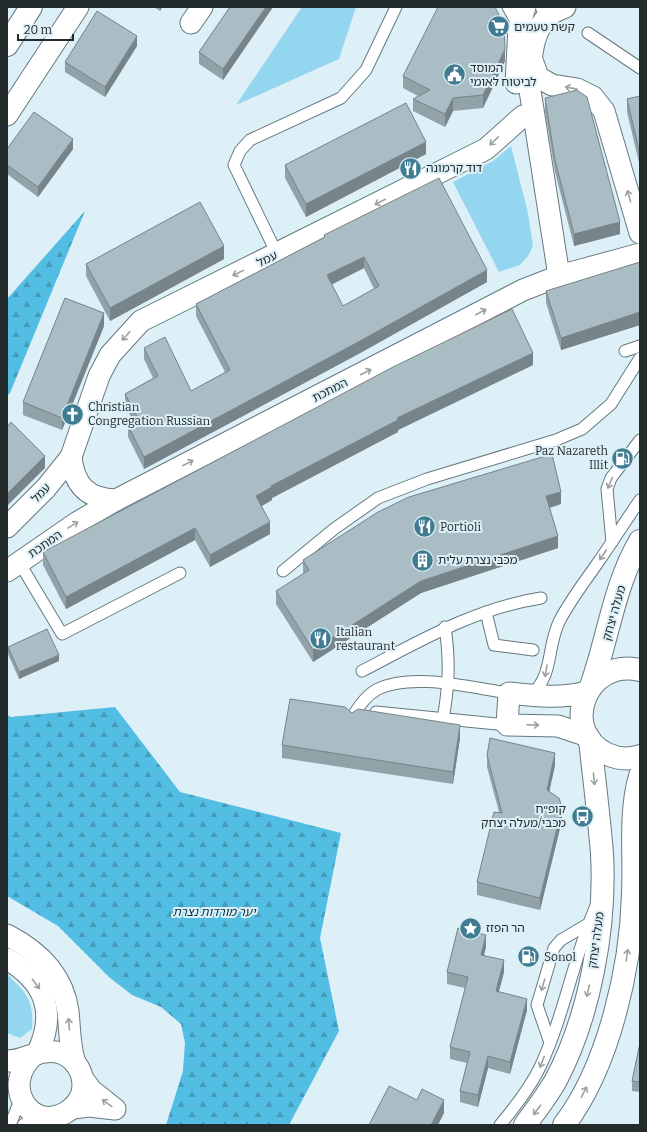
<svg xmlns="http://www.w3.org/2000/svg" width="647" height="1132" font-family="Bitter,'Noto Sans Hebrew',serif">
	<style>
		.green { fill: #94d6f0 }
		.forest { fill: url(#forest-firs) }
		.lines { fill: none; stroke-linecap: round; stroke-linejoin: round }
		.lane-casing { stroke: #67787f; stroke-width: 13 }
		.street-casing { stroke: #67787f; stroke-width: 23 }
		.secondary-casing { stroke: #67787f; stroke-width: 24 }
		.lane { stroke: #fff; stroke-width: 11 }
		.street { stroke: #fff; stroke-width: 21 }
		.secondary { stroke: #fff; stroke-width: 22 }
		.wall { fill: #92a2a9; fill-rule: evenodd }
		.shaded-wall { fill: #778489 }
		.building { fill: #aabcc4; stroke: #778489; fill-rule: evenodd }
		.oneway { stroke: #9ca0a0 }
		.labels { text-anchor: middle; stroke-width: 4; stroke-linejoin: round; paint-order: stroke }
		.poi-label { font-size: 12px; fill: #242b2d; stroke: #ddf0f7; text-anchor: start }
		.street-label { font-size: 12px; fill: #242b2d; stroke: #ddf0f7 }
		.park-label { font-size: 12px; font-style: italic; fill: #003342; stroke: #ddf0f7 }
	</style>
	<defs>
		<pattern id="forest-firs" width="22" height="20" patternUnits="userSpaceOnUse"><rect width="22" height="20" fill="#53bee3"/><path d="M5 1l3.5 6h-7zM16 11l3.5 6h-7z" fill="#459bb8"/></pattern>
	</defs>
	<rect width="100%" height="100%" fill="#ddf0f7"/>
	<g class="green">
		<path d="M 302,7 L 356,7 L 339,59 L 236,105 Z"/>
		<path d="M 511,146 L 528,213 L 533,246 L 528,256 L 520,265 L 499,272 L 453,182 L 493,161 Z"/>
		<path d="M 7,974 C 27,994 34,999 32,1029 L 20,1038 L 7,1033 Z"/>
	</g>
	<g class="forest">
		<path d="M 85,211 L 10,393 L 7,396 L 7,299 Z"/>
		<path d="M 115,707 L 180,792 L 341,833 L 320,938 L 339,1031 L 289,1125 L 166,1125 L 183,1071 L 185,1043 L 181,1024 L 161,1007 L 132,995 L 109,977 L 58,926 L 7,896 L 7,715 L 11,717 Z"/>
	</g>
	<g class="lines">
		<defs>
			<g id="lane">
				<path d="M 508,7 L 519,27"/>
				<path d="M 588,33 L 640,68"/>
				<path d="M 277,254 L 234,165 L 240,151 L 250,140 L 341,98 L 366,70 L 396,7"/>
				<path d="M 625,351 L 640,346"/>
				<path d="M 612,542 L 607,489 L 611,478 L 640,440"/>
				<path d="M 19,562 L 62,634 L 180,573"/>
				<path d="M 283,571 L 334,529 L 378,498 L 427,479 L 556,440 L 582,429 L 611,404 L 640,358"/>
				<path d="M 486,612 L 494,645 L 533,650"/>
				<path d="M 362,671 C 420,641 476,608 541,598"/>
				<path d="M 531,696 C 555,672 546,647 560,620 C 571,599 586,580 599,561 C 613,541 626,520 640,500"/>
				<path d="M 376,712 L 507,725"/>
				<path d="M 352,718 C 358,707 366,695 378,689 C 413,672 472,688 509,693"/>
				<path d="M 443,719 C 449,686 450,660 445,627"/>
				<path d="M 550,1043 L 537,1005 L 554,948 L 561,940 L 588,924"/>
				<path d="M 10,1125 L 21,1098"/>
				<path d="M 23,1125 L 30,1120 L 40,1116"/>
				<path d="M 500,1125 C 515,1107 530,1088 540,1067 C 564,1016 573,960 595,908"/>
			</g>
			<g id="street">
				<path d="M 191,23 L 202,7"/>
				<path d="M 531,57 L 538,77 L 552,85 L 577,89 L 593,97 L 604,111 L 640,233"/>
				<path d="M 516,83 L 519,27 L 525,7"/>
				<path d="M 7,115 L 78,7"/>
				<path d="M 559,276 L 529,84 C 531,61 531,29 551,14 C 555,11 561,9 565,7"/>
				<path d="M 71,457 C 74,485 87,499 116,500"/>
				<path d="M 7,527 L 46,488 L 71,457 L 99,376 L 110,355 L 141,321 L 486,149 L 523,116"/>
				<path d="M 7,571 L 78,522 L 116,500 L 523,290 L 559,276 L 640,254"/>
				<path d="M 587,692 C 560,699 536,696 509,693 L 507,725 L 558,726 L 588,736"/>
				<path d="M 7,935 C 38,951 63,975 68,1011 C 70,1029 69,1045 75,1063"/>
				<path d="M 7,959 C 46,982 57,1013 37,1054"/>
				<path d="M 7,1061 C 23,1061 32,1053 45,1052 C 67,1049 83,1065 83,1086 C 83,1098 74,1108 65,1113 C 30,1132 0,1085 34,1055"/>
				<path d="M 73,1108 L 89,1106 L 115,1109 L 91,1090 L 83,1079"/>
			</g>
			<g id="secondary">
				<path d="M 547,7 L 562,7"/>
				<path d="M 7,45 L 31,7"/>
				<path d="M 640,670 C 586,657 558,731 607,754 C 618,759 629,760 640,756"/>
				<path d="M 591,686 C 608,639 614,585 640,541"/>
				<path d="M 525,1125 C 536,1110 547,1096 556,1080 C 590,1016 606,926 602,854 C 599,816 594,778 590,740"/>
				<path d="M 564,1125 C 609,1066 631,967 633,894 C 635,855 629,814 640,776"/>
			</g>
		</defs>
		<use href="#lane" class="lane-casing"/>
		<use href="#street" class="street-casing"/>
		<use href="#secondary" class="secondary-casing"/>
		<use href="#lane" class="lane"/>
		<use href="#street" class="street"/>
		<use href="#secondary" class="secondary"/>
	</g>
	<g class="wall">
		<path d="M 154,7 L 162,7 L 160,11 Z"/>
		<path d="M 230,7 L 273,7 L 223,80 L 199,64 L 199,52 Z"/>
		<path d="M 137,46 L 105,97 L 65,72 L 65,62 Z"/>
		<path d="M 505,61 L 483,108 L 453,111 L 445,127 L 413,111 L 413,99 L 418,96 L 403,88 L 403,76 Z"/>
		<path d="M 640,96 L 640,167 L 627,112 L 627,99 Z"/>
		<path d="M 545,98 L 620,234 L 574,246 L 555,172 L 545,111 Z"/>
		<path d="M 7,149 L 73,149 L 38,197 L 7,174 Z"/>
		<path d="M 426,154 L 306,217 L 285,178 L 285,165 Z"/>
		<path d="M 324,235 L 487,282 L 362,352 L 144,469 L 128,437 L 128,426 L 134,422 L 125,406 L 125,394 L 153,378 L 144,359 L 144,348 L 191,391 L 225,372 L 196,316 L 196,304 L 324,237 ZM 364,268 L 374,289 L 343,306 L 331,284 Z"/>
		<path d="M 224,259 L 110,321 L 86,276 L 86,264 Z"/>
		<path d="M 640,262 L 640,325 L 561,350 L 546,303 L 546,291 Z"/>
		<path d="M 104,326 L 62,430 L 23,415 L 23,402 Z"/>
		<path d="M 533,365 L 398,430 L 398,432 L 272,498 L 272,500 L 262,506 L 270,534 L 210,567 L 195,540 L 66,609 L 43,565 L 43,552 Z"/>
		<path d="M 561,504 L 549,508 L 558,548 L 421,593 L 313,662 L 276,604 L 276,591 L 304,574 L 303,572 L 303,560 Z"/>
		<path d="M 8,647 L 59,661 L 19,679 L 8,654 Z"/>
		<path d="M 352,713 L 460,738 L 453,784 L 282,758 L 282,745 Z"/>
		<path d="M 487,755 L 555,765 L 549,792 L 562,820 L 540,910 L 477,895 L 477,882 L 499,812 L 487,767 Z"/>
		<path d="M 486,947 L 484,955 L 504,972 L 499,991 L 527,1010 L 510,1074 L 488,1068 L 478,1107 L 460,1102 L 460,1091 L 467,1063 L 450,1059 L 450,1047 L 465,988 L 447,984 L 447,972 Z"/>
		<path d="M 640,1043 L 640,1092 L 632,1091 L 632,1081 Z"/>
	</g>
	<g class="shaded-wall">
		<path d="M 160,7 L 162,7 L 160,11 Z"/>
		<path d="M 266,7 L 273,7 L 223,80 L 223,69 Z"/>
		<path d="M 137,36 L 137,46 L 105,97 L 105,87 Z"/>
		<path d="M 505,49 L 505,61 L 483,108 L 483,95 Z"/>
		<path d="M 453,98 L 453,111 L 445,127 L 445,114 Z"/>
		<path d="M 73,139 L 73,149 L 38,197 L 38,187 Z"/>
		<path d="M 426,142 L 426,154 L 306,217 L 306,204 Z"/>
		<path d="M 620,222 L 620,234 L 574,246 L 574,234 Z"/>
		<path d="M 224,246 L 224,259 L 110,321 L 110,308 Z"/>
		<path d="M 364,257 L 364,268 L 327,287 L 327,275 Z"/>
		<path d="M 487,270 L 487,282 L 362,352 L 144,469 L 144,457 Z"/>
		<path d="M 640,312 L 640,325 L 561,350 L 561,338 Z"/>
		<path d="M 104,313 L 104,326 L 62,430 L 62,418 Z"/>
		<path d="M 533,353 L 533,365 L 398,430 L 398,432 L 272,498 L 272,500 L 256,509 L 256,496 L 271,486 L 397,418 Z"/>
		<path d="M 45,456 L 45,468 L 7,506 L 7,494 Z"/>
		<path d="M 561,492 L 561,504 L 546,509 L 546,496 Z"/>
		<path d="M 270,522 L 270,534 L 210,567 L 210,555 Z"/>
		<path d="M 195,528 L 195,540 L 66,609 L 66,597 Z"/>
		<path d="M 558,536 L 558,548 L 421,593 L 313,662 L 313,650 L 421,581 Z"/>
		<path d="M 59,655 L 59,661 L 19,679 L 19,672 Z"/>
		<path d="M 460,725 L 460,738 L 453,784 L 453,772 Z"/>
		<path d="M 555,753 L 555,765 L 547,802 L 547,790 Z"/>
		<path d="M 562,808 L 562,820 L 540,910 L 540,898 Z"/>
		<path d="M 486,935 L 486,947 L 481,966 L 481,955 Z"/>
		<path d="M 504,960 L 504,972 L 496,1002 L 496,991 Z"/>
		<path d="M 527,999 L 527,1010 L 510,1074 L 510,1062 Z"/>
		<path d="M 488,1056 L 488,1068 L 478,1107 L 478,1095 Z"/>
		<path d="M 444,1100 L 444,1113 L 438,1125 L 431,1125 Z"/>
	</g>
	<g class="building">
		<path d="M 230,7 L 266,7 L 223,69 L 199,52 Z"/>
		<path d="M 438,7 L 495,7 L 504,25 L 505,49 L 483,95 L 453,98 L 445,114 L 413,99 L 430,90 L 403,76 Z"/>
		<path d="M 97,11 L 137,36 L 105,87 L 65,62 Z"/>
		<path d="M 577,90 L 587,97 L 620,222 L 574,234 L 555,160 L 545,98 Z"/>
		<path d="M 640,96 L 640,154 L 627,99 Z"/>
		<path d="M 406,103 L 426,142 L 306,204 L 285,165 Z"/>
		<path d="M 34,112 L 73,139 L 38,187 L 7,165 L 7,149 Z"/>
		<path d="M 439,178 L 487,270 L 362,340 L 144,457 L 128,426 L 139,420 L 125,394 L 158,376 L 144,348 L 165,337 L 191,391 L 230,370 L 196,304 L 325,237 L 324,235 ZM 364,257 L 379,286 L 343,306 L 327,275 Z"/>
		<path d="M 200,202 L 224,246 L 110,308 L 86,264 Z"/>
		<path d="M 640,262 L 640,312 L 561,338 L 546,291 Z"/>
		<path d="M 65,298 L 104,313 L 62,418 L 23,402 Z"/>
		<path d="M 512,309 L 533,353 L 397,418 L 398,420 L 271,486 L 272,487 L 256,496 L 270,522 L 210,555 L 195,528 L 66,597 L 43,552 L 393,367 Z"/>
		<path d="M 11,422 L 45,456 L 7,494 L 7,427 Z"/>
		<path d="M 552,454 L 561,492 L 546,496 L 558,536 L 421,581 L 313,650 L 276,591 L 309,570 L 303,560 L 378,512 L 409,497 Z"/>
		<path d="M 47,629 L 59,655 L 19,672 L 8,647 Z"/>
		<path d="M 290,699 L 345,707 L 352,713 L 358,709 L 460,725 L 453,772 L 282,745 Z"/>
		<path d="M 490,738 L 555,753 L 547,790 L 559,798 L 562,808 L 540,898 L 477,882 L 494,812 L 502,813 L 487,755 Z"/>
		<path d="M 458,928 L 486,935 L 481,955 L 504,960 L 496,991 L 527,999 L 510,1062 L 488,1056 L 478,1095 L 460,1091 L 470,1052 L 450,1047 L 468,977 L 447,972 Z"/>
		<path d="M 640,1043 L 640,1082 L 632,1081 Z"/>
		<path d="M 389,1086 L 417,1100 L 422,1089 L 444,1100 L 431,1125 L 369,1125 Z"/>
	</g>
	<defs><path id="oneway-shaft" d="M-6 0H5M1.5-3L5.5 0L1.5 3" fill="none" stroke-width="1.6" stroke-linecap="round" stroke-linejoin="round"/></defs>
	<g class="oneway">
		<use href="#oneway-shaft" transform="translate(571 88) rotate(-169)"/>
		<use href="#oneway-shaft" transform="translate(494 141) rotate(136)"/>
		<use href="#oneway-shaft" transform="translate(629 196) rotate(-106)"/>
		<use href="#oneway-shaft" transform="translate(380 202) rotate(153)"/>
		<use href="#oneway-shaft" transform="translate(238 273) rotate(154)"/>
		<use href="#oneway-shaft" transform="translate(481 312) rotate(-28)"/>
		<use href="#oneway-shaft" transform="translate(126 336) rotate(132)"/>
		<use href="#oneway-shaft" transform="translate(366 372) rotate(-27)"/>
		<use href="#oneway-shaft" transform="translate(188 463) rotate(-27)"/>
		<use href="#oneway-shaft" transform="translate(610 483) rotate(112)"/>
		<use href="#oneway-shaft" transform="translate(73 525) rotate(-32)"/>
		<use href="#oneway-shaft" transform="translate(603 555) rotate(123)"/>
		<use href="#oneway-shaft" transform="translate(546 671) rotate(101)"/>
		<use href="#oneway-shaft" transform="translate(533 725) rotate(2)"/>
		<use href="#oneway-shaft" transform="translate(594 779) rotate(84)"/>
		<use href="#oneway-shaft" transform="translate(627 955) rotate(-82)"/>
		<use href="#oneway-shaft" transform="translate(36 984) rotate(53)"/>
		<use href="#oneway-shaft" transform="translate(543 985) rotate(106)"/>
		<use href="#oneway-shaft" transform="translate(588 991) rotate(103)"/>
		<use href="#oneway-shaft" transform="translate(69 1024) rotate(-94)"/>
		<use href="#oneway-shaft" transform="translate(542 1062) rotate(112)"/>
		<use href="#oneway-shaft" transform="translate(584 1092) rotate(-63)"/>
		<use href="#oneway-shaft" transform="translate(107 1103) rotate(-144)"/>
		<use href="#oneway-shaft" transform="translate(537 1110) rotate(127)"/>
	</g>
	<defs>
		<symbol id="supermarket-disc" viewBox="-11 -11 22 22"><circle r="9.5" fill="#3f7c92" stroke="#ddf0f7"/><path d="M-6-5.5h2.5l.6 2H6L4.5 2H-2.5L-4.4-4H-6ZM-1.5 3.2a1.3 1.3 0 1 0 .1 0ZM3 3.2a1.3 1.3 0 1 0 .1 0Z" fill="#fff"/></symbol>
		<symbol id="civic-disc" viewBox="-11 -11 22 22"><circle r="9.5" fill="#3f7c92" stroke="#ddf0f7"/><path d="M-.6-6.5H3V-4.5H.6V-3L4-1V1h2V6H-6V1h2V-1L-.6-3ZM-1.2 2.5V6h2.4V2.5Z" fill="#fff"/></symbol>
		<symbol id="restaurant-disc" viewBox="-11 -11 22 22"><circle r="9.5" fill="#3f7c92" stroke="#ddf0f7"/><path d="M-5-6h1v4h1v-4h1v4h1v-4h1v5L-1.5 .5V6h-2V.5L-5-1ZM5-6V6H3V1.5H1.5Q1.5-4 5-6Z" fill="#fff"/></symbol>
		<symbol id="church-disc" viewBox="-11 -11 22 22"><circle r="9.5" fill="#3f7c92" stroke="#ddf0f7"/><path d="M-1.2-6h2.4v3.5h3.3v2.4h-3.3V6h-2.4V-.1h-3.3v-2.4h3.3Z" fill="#fff"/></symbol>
		<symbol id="fuel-disc" viewBox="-11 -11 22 22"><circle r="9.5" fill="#3f7c92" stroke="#ddf0f7"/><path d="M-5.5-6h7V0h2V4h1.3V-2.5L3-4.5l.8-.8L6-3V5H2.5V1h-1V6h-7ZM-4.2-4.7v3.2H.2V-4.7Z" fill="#fff"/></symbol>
		<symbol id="building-disc" viewBox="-11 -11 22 22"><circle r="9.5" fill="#3f7c92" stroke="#ddf0f7"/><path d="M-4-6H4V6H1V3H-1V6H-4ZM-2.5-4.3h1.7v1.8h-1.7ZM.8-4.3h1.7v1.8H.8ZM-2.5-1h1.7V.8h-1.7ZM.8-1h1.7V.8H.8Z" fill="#fff"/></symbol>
		<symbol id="bus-disc" viewBox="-11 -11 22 22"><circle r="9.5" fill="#3f7c92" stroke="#ddf0f7"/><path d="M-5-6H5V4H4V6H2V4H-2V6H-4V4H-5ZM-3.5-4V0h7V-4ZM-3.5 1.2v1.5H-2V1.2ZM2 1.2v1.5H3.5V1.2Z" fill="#fff"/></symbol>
		<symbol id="sight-disc" viewBox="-11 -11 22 22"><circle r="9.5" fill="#3f7c92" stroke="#ddf0f7"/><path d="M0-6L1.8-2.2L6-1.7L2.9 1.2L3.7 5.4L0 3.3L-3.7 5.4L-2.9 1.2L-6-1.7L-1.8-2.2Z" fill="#fff"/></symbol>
	</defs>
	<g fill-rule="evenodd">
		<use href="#supermarket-disc" x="486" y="14" width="25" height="25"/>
		<use href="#civic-disc" x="442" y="62" width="25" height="25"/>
		<use href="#restaurant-disc" x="398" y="156" width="25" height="25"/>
		<use href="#church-disc" x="60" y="402" width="25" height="25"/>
		<use href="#fuel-disc" x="610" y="446" width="25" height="25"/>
		<use href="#restaurant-disc" x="412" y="514" width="25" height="25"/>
		<use href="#building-disc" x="410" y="548" width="25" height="25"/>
		<use href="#restaurant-disc" x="308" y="626" width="25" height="25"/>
		<use href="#bus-disc" x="570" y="804" width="25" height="25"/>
		<use href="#sight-disc" x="458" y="916" width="25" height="25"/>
		<use href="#fuel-disc" x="516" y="944" width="25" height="25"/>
	</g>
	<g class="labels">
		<g class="poi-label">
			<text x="514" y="31">קשת טעמים</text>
			<text x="470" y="72">המוסד<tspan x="470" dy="14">לביטוח לאומי</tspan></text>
			<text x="426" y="172">דוד קרמונה</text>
			<text x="88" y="411">Christian<tspan x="88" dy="14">Congregation Russian</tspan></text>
			<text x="608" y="455" text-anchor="end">Paz Nazareth<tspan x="608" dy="14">Illit</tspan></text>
			<text x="440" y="531">Portioli</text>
			<text x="438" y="564">מכבי נצרת עלית</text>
			<text x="336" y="636">Italian<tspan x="336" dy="14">restaurant</tspan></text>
			<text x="566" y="813" text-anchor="end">קופ״ח<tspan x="566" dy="14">מכבי/מעלה יצחק</tspan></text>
			<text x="486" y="932">הר הפזז</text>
			<text x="544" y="961">Sonol</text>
		</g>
		<g class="street-label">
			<text transform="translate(267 259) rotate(-26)" y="4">עמל</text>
			<text transform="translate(330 390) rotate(-27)" y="4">המתכת</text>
			<text transform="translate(41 493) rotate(-46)" y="4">עמל</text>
			<text transform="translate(45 544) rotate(-35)" y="4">המתכת</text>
			<text transform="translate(614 613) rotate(-74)" y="4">מעלה יצחק</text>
			<text transform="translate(596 940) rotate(-82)" y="4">מעלה יצחק</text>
		</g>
		<g class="park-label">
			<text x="214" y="916">יער מורדות נצרת</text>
		</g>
	</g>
	<rect width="647" height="1132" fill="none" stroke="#242b2d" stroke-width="16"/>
	<path d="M18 34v6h55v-6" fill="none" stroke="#242b2d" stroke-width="2"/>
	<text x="24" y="34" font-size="12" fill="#242b2d" stroke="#ddf0f7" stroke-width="3" paint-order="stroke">20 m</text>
</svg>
